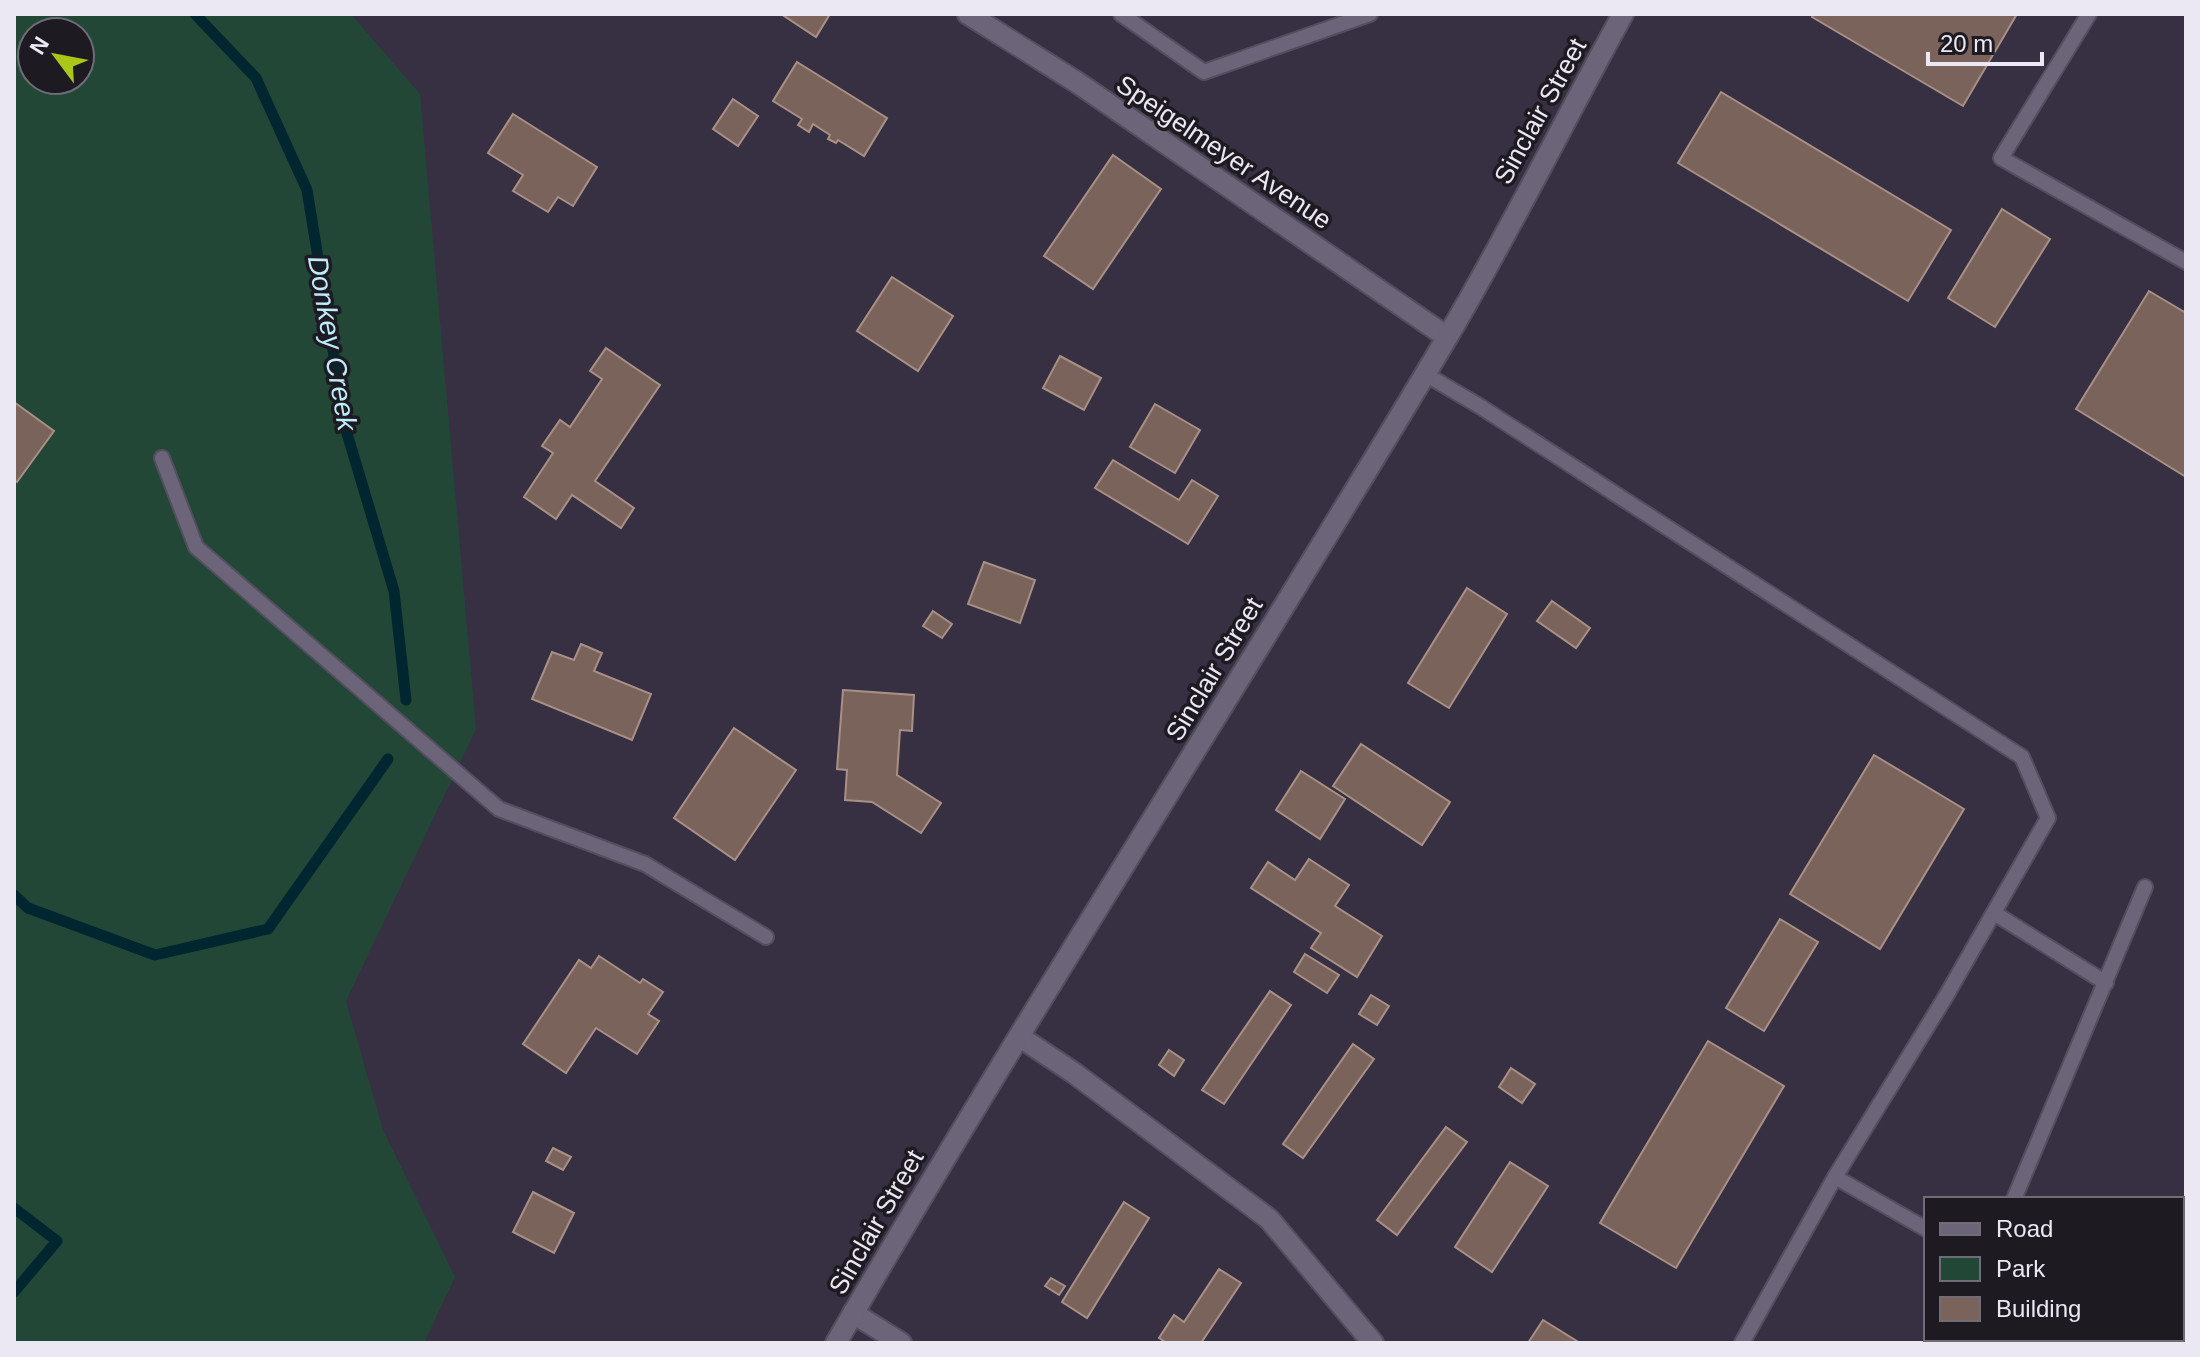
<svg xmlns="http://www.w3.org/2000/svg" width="2200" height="1357" font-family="Arial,sans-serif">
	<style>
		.green { fill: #224737; fill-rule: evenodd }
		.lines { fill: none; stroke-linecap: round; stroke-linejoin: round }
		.stream { stroke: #002630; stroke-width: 11 }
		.building { fill: #7a635a; stroke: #a99086; stroke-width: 2 }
		.lane-casing { stroke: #534e5d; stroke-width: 18 }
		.street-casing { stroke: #534e5d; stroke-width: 24 }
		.secondary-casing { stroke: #534e5d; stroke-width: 24 }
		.lane { stroke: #6c6479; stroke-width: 14 }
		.street { stroke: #6c6479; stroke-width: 20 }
		.secondary { stroke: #6c6479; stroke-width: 20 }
		.labels { text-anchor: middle; stroke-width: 7; stroke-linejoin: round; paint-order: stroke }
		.street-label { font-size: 26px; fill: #ebe7f3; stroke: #1d1a22 }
		.water-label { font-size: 28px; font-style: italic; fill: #bdecfc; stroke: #1d1a22 }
	</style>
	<rect width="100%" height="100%" fill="#363042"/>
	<path class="green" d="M 14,14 L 351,14 L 420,94 L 476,729 L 346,1001 L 383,1130 L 455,1277 L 424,1343 L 14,1343 ZM 32,32 L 80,32 L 80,80 L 32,80 Z"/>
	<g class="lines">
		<g class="stream">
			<path d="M 195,14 L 256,78 L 307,190 L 346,430 L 394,591 L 406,700"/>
			<path d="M 14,895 L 28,908 L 155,955 L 268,929 L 388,759"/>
			<path d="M 14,1208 L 57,1241 L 14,1292"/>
		</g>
	</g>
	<g class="building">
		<path d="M 781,14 L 830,14 L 816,37 Z"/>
		<path d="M 1814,14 L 2017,14 L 1963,106 L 1812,17 Z"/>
		<path d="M 797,62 L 887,118 L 864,156 L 838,140 L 836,143 L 828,139 L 830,135 L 813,124 L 809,132 L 798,125 L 802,119 L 773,101 Z"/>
		<path d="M 1721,92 L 1951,230 L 1908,301 L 1678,163 Z"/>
		<path d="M 733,99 L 758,116 L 738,146 L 713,129 Z"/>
		<path d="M 513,114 L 597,167 L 573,206 L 558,197 L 548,212 L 513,191 L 523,175 L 488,153 Z"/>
		<path d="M 1113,155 L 1161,189 L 1093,289 L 1044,256 Z"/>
		<path d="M 2002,209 L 2050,239 L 1995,327 L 1948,298 Z"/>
		<path d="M 892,277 L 953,316 L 918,371 L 857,331 Z"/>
		<path d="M 2149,291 L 2186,313 L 2186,477 L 2076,409 Z"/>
		<path d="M 606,348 L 660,385 L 595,481 L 634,508 L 621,528 L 572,495 L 556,519 L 524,497 L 553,453 L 542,446 L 560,420 L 570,427 L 602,379 L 590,371 Z"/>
		<path d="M 1060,356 L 1101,378 L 1084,410 L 1043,388 Z"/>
		<path d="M 14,402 L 54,431 L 17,482 L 14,480 Z"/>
		<path d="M 1155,404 L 1200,430 L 1175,473 L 1130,447 Z"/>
		<path d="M 1113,460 L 1179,500 L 1192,480 L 1218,496 L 1188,544 L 1095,488 Z"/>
		<path d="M 984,562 L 1035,580 L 1020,623 L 968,604 Z"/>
		<path d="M 1467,588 L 1507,614 L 1449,708 L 1408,683 Z"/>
		<path d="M 1552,601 L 1590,628 L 1576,648 L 1537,621 Z"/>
		<path d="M 933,611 L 952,624 L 942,638 L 923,626 Z"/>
		<path d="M 581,644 L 602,653 L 594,671 L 651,694 L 632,740 L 532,699 L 552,652 L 574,660 Z"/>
		<path d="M 843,690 L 914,695 L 912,731 L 900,730 L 897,775 L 941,803 L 921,833 L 872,802 L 845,800 L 847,770 L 837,769 Z"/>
		<path d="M 734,728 L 796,770 L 735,860 L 674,818 Z"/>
		<path d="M 1361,744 L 1450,802 L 1422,845 L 1333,786 Z"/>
		<path d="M 1874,755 L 1964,809 L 1880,949 L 1790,894 Z"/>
		<path d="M 1301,771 L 1345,799 L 1320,839 L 1276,810 Z"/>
		<path d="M 1309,859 L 1349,885 L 1335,906 L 1382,936 L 1357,977 L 1311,948 L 1321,933 L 1251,888 L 1268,862 L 1295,880 Z"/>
		<path d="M 1780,919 L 1818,942 L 1764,1031 L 1726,1008 Z"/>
		<path d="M 1305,954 L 1339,975 L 1327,993 L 1294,972 Z"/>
		<path d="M 599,956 L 640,983 L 643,979 L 663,992 L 648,1014 L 659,1021 L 637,1054 L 596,1028 L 566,1073 L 523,1044 L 579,960 L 591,968 Z"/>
		<path d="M 1270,991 L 1291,1005 L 1224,1104 L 1202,1090 Z"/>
		<path d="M 1371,995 L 1389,1006 L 1377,1025 L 1359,1014 Z"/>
		<path d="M 1708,1041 L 1784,1086 L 1676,1268 L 1600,1223 Z"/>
		<path d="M 1353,1044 L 1374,1059 L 1303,1158 L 1283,1144 Z"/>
		<path d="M 1169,1050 L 1184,1060 L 1174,1076 L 1159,1065 Z"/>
		<path d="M 1511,1068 L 1535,1084 L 1522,1103 L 1499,1087 Z"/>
		<path d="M 1446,1127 L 1467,1142 L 1397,1235 L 1377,1220 Z"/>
		<path d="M 553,1148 L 571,1157 L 563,1170 L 546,1161 Z"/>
		<path d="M 1510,1162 L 1548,1186 L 1492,1272 L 1455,1247 Z"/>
		<path d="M 533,1192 L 574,1213 L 554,1253 L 513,1232 Z"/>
		<path d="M 1124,1202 L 1149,1218 L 1087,1318 L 1062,1302 Z"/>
		<path d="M 1219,1269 L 1241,1283 L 1201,1343 L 1167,1343 L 1159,1338 L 1174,1315 L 1184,1322 Z"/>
		<path d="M 1051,1278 L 1065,1286 L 1059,1295 L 1045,1286 Z"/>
		<path d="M 1543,1320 L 1580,1343 L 1528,1343 Z"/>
	</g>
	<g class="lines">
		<defs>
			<g id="lane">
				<path d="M 1121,14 L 1204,72 L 1370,14"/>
				<path d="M 2089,14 L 2001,158 L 2186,262"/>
				<path d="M 1425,374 L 1481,407 L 2022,757 L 2048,818 L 1946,996 L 1835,1177 L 1742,1343"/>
				<path d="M 162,458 L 196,547 L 499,809 L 645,864 L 766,937"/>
				<path d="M 1994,913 L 2106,983"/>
				<path d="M 1835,1177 L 1926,1229"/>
				<path d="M 2014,1199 L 2145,887"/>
				<path d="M 2015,1339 L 2016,1343"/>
			</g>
			<g id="street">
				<path d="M 968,14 L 1078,83 L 1447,337"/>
				<path d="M 1020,1037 L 1074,1073 L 1269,1219 L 1373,1343"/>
				<path d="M 853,1313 L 901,1343"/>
			</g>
			<path id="secondary" d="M 836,1343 C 1032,1005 1245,677 1445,341 C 1508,235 1563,123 1623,14"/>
		</defs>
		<use href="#lane" class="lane-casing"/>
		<use href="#street" class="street-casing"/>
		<use href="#secondary" class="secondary-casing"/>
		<use href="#lane" class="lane"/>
		<use href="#street" class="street"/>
		<use href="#secondary" class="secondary"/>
	</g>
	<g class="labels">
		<g class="street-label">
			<text transform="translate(1540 111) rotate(-61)" y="9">Sinclair Street</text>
			<text transform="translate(1224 152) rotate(34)" y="9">Speigelmeyer Avenue</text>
			<text transform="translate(1214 669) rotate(-59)" y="9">Sinclair Street</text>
			<text transform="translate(876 1222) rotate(-60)" y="9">Sinclair Street</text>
		</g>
		<g class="water-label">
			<text transform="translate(333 343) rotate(80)" y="10">Donkey Creek</text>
		</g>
	</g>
	<rect width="2200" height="1357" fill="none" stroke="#ebe7f3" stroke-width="32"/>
	<rect x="1924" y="1197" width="260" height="144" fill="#1d1a22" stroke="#6f6c76" stroke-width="2"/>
	<rect x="1940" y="1223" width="40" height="12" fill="#6c6479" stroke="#6f6c76" stroke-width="2"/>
	<text x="1996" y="1237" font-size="24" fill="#ebe7f3">Road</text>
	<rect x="1940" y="1257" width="40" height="24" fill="#224737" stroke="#6f6c76" stroke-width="2"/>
	<text x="1996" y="1277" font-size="24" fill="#ebe7f3">Park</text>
	<rect x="1940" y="1297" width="40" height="24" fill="#7a635a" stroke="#6f6c76" stroke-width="2"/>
	<text x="1996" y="1317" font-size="24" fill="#ebe7f3">Building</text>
	<g transform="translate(56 56) rotate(302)"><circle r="38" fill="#1d1a22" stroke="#6f6c76" stroke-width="2"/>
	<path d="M0-6L14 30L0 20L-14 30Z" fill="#aac719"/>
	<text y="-12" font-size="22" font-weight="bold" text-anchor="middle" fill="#ebe7f3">N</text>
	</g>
	<path d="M1928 52v12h114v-12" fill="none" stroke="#ebe7f3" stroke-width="4"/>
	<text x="1940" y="52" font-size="24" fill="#ebe7f3" stroke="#1d1a22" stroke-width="6" paint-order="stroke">20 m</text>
</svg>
